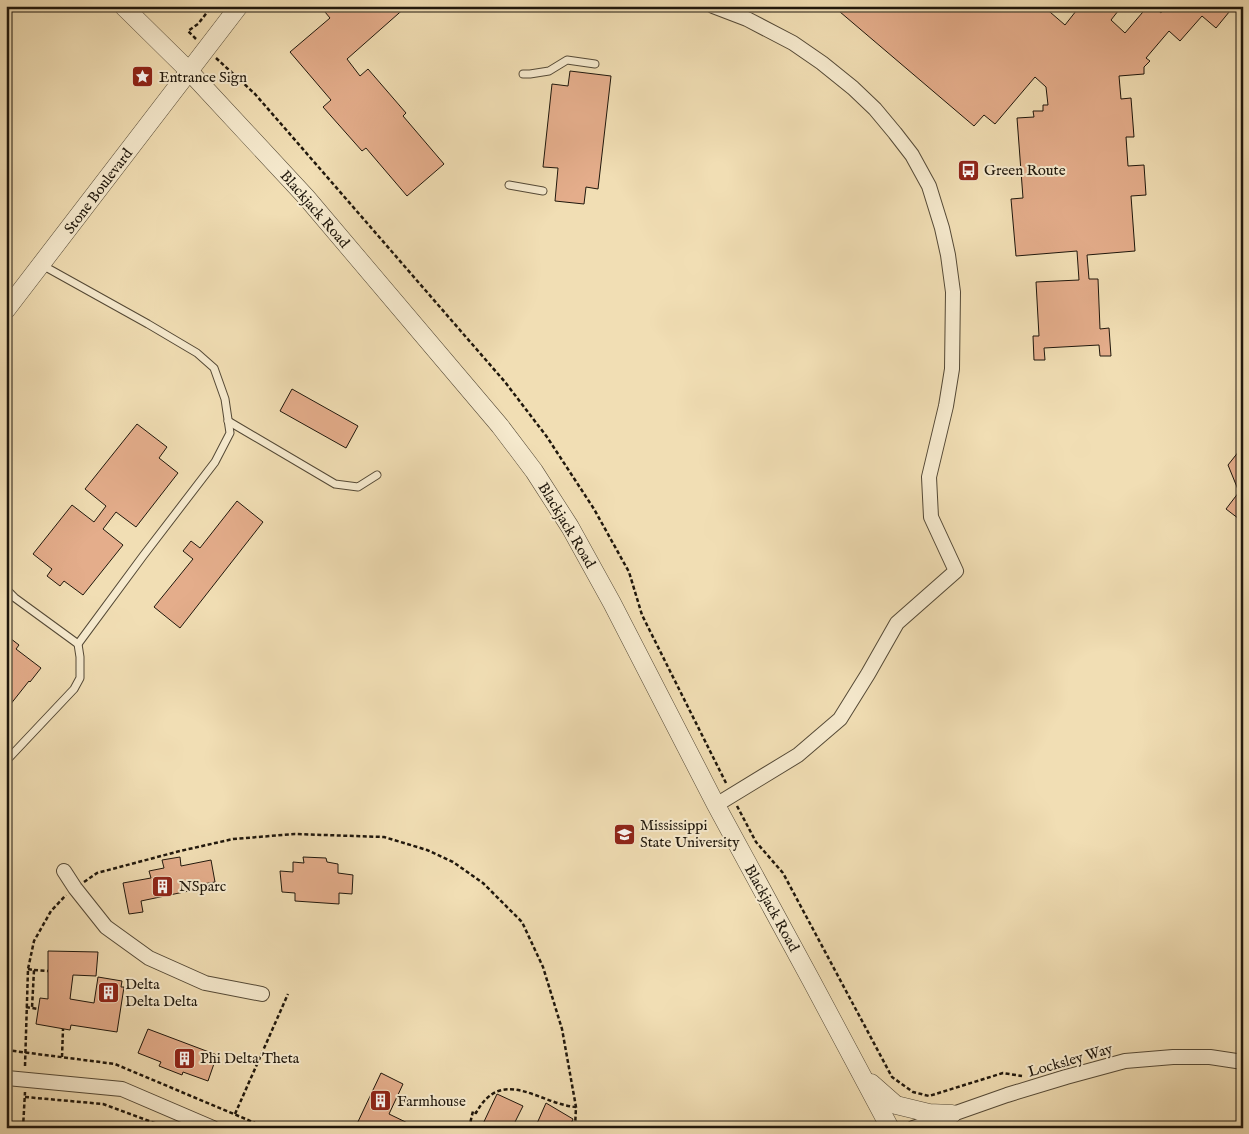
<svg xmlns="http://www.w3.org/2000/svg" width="1249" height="1134" font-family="'IM FELL English',serif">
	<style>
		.building { fill: #e4ad8b; stroke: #1f170c }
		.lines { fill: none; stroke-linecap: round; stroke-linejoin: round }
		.service-casing { stroke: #544936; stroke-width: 9 }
		.minor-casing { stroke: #544936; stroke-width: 16 }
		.tertiary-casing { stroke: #544936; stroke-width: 19 }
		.path { stroke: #1f170c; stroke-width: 2.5; stroke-dasharray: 4 2.5; stroke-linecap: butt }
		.service { stroke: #f6eace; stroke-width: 7 }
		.minor { stroke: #f6eace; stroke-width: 14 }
		.tertiary { stroke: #f6eace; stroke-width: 18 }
		.labels { text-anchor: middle; stroke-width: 4; stroke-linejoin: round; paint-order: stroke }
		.poi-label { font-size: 15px; fill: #1f170c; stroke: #f6eace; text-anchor: start }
		.street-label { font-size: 15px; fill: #1f170c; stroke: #f6eace }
	</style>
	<rect width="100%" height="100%" fill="#f1deb4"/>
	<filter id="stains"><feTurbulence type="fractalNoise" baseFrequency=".004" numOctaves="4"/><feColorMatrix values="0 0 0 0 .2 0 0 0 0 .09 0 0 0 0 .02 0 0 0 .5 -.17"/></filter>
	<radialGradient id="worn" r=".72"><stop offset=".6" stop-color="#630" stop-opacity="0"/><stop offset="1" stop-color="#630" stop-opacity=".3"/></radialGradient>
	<g class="building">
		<path d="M 320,6 L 407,6 L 347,59 L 360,76 L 368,69 L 406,113 L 403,116 L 444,164 L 407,196 L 366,148 L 362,151 L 323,107 L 331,100 L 290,52 L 330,18 Z"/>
		<path d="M 833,6 L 1043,6 L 1065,25 L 1080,6 L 1122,6 L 1111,20 L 1125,33 L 1148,6 L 1153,6 L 1161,13 L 1166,6 L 1234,6 L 1216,28 L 1202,16 L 1180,41 L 1169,31 L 1146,58 L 1150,61 L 1144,67 L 1144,74 L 1119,76 L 1121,99 L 1131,98 L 1134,137 L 1126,137 L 1128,166 L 1144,165 L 1146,195 L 1131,196 L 1135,251 L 1087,255 L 1089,279 L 1098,279 L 1100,329 L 1109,328 L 1111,356 L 1100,356 L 1099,345 L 1044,348 L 1045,360 L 1034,360 L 1033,336 L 1039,336 L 1036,282 L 1079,280 L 1077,251 L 1016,256 L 1011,199 L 1023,198 L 1017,118 L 1034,117 L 1033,111 L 1043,111 L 1043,105 L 1048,105 L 1046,87 L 1035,77 L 995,124 L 984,115 L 974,126 Z"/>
		<path d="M 570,71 L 611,76 L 598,189 L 586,187 L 584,204 L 555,201 L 558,168 L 543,167 L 552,84 L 568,86 Z"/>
		<path d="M 292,389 L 358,426 L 346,448 L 280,411 Z"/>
		<path d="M 137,424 L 167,447 L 159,458 L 178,473 L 136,527 L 116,512 L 103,529 L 123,545 L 83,595 L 64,581 L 60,586 L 47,576 L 52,569 L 33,554 L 72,505 L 94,522 L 106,506 L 85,489 Z"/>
		<path d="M 1243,446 L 1243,522 L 1226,509 L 1239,492 L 1228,465 Z"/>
		<path d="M 237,501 L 263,522 L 180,628 L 154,607 L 193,559 L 183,551 L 191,541 L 200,548 Z"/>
		<path d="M 6,635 L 19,645 L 16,649 L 41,668 L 30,682 L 29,681 L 6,710 Z"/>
		<path d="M 180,857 L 181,866 L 211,860 L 215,882 L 203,884 L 203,888 L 141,901 L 143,912 L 129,914 L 123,883 L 151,878 L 149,871 L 164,868 L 162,860 Z"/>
		<path d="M 303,857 L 326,858 L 327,862 L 338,864 L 338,873 L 353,875 L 352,894 L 339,893 L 339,904 L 295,901 L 295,893 L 282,892 L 280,871 L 293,872 L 293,862 L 304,863 Z"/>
		<path d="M 48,951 L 98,952 L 96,976 L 73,975 L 70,999 L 94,1003 L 98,977 L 122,981 L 121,987 L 124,987 L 117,1032 L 71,1025 L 70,1030 L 36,1024 L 40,998 L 48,999 Z"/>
		<path d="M 148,1029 L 217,1055 L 208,1081 L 183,1072 L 182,1075 L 159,1066 L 161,1062 L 138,1053 Z"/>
		<path d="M 381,1073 L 403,1084 L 389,1114 L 418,1128 L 355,1128 Z"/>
		<path d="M 497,1094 L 523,1106 L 512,1128 L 481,1128 Z"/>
		<path d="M 546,1103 L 573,1119 L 569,1128 L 535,1128 Z"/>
	</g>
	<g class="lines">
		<defs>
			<g id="service">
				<path d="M 523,74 L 530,74 L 549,71 L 567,60 L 595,64"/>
				<path d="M 509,185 L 543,191"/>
				<path d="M 42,265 L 148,324 L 197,353 L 214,368 L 225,399 L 230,433 L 215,462 L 143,556 L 78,644"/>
				<path d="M 228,421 L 335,484 L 358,487 L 377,475"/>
				<path d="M 6,589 L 15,598 L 78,644 L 80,657 L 80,678 L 74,689 L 6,761"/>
			</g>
			<g id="minor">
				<path d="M 713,6 L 747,19 L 793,43 L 822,63 L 853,88 L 875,109 L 895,133 L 912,155 L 929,186 L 942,228 L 948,255 L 953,292 L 952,369 L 946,406 L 929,477 L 931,517 L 956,571 L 897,623 L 868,674 L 840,719 L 798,755 L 716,805"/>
				<path d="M 64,871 L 75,888 L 106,927 L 149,958 L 205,983 L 262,994"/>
				<path d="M 7,1078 L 122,1089 L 213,1128"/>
				<path d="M 913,1128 L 1007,1095 L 1066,1077 L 1125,1061 L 1173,1057 L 1210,1057 L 1243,1062"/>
			</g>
			<g id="tertiary">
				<path d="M 123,6 L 189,71 L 306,197 L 500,426 L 534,471 L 570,527 L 612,603 L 716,805 L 811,980 L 890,1128"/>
				<path d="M 6,310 L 239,6"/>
				<path d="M 871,1083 L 896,1105 L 929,1113 L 952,1114"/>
			</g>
		</defs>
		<use href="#service" class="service-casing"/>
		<use href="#minor" class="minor-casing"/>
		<use href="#tertiary" class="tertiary-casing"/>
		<g class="path">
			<path d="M 196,39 L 188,31 L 198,24 L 212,6"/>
			<path d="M 216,58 L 255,94 L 282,125 L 505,382 L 547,437 L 594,509 L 629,572 L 642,615 L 726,783"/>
			<path d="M 737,806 L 756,842 L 783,873 L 892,1077 L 913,1092 L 929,1096 L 1003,1073 L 1022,1076"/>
			<path d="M 84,882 L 97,873 L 180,851 L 233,839 L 295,834 L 384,837 L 427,850 L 453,862 L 483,883 L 522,922 L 543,967 L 562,1029 L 576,1107 L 575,1128"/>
			<path d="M 28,969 L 34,970 L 32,1008"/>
			<path d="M 34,970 L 48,971"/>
			<path d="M 26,1007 L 38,1009"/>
			<path d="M 6,1050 L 115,1064 L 267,1128"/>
			<path d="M 62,1057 L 63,1029"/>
			<path d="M 25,1066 L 28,969 L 34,941 L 51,911 L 66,895"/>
			<path d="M 25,1097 L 103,1104 L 168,1128"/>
			<path d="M 235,1114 L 288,994"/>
			<path d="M 23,1128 L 25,1092"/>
			<path d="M 469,1128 L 473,1111 L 476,1113 C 502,1065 539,1104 576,1107"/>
		</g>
		<use href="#service" class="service"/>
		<use href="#minor" class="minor"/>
		<use href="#tertiary" class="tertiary"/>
	</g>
	<defs>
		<symbol id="sight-square" viewBox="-11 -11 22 22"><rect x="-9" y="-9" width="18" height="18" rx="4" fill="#8f2418" stroke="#f6eace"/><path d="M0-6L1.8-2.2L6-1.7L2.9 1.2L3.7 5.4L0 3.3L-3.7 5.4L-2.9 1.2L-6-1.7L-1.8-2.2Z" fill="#fff"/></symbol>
		<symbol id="bus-square" viewBox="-11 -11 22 22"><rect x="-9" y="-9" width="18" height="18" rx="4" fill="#8f2418" stroke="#f6eace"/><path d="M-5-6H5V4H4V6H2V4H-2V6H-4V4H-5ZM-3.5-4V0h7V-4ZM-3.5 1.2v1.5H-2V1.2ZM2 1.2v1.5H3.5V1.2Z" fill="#fff"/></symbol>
		<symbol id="university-square" viewBox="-11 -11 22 22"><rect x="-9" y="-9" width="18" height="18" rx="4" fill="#8f2418" stroke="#f6eace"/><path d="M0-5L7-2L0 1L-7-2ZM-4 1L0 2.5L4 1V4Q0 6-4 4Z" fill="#fff"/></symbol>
		<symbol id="building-square" viewBox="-11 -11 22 22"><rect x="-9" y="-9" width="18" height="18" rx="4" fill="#8f2418" stroke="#f6eace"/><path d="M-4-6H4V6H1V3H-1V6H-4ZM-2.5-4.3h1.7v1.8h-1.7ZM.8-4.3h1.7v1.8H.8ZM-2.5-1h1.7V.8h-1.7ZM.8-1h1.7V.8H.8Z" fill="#fff"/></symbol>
	</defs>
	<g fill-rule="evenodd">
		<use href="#sight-square" x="130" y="64" width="25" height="25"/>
		<use href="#bus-square" x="956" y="158" width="25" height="25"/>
		<use href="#university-square" x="612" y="822" width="25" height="25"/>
		<use href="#building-square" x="150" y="874" width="25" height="25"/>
		<use href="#building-square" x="96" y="980" width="25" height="25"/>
		<use href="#building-square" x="172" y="1046" width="25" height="25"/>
		<use href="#building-square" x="368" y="1088" width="25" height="25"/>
	</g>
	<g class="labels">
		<g class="poi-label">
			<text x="159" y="82">Entrance Sign</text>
			<text x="984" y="175">Green Route</text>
			<text x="640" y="830">Mississippi<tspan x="640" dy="17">State University</tspan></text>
			<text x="179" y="891">NSparc</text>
			<text x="125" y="989">Delta<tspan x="125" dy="17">Delta Delta</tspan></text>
			<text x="200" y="1063">Phi Delta Theta</text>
			<text x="397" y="1106">Farmhouse</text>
		</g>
		<g class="street-label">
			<text transform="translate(98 191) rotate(-53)" y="5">Stone Boulevard</text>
			<text transform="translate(315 209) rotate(49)" y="5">Blackjack Road</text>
			<text transform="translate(567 525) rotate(59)" y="5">Blackjack Road</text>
			<text transform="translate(772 908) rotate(61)" y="5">Blackjack Road</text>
			<text transform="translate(1070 1060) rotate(-16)" y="5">Locksley Way</text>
		</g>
	</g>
	<rect width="1249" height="1134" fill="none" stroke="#f1deb4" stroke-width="25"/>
	<rect x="8" y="8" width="1234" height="1119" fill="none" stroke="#1f170c" stroke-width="2.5"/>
	<rect x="12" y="12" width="1224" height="1109" fill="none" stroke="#1f170c"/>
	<rect width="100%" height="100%" filter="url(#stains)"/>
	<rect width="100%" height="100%" fill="url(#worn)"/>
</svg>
